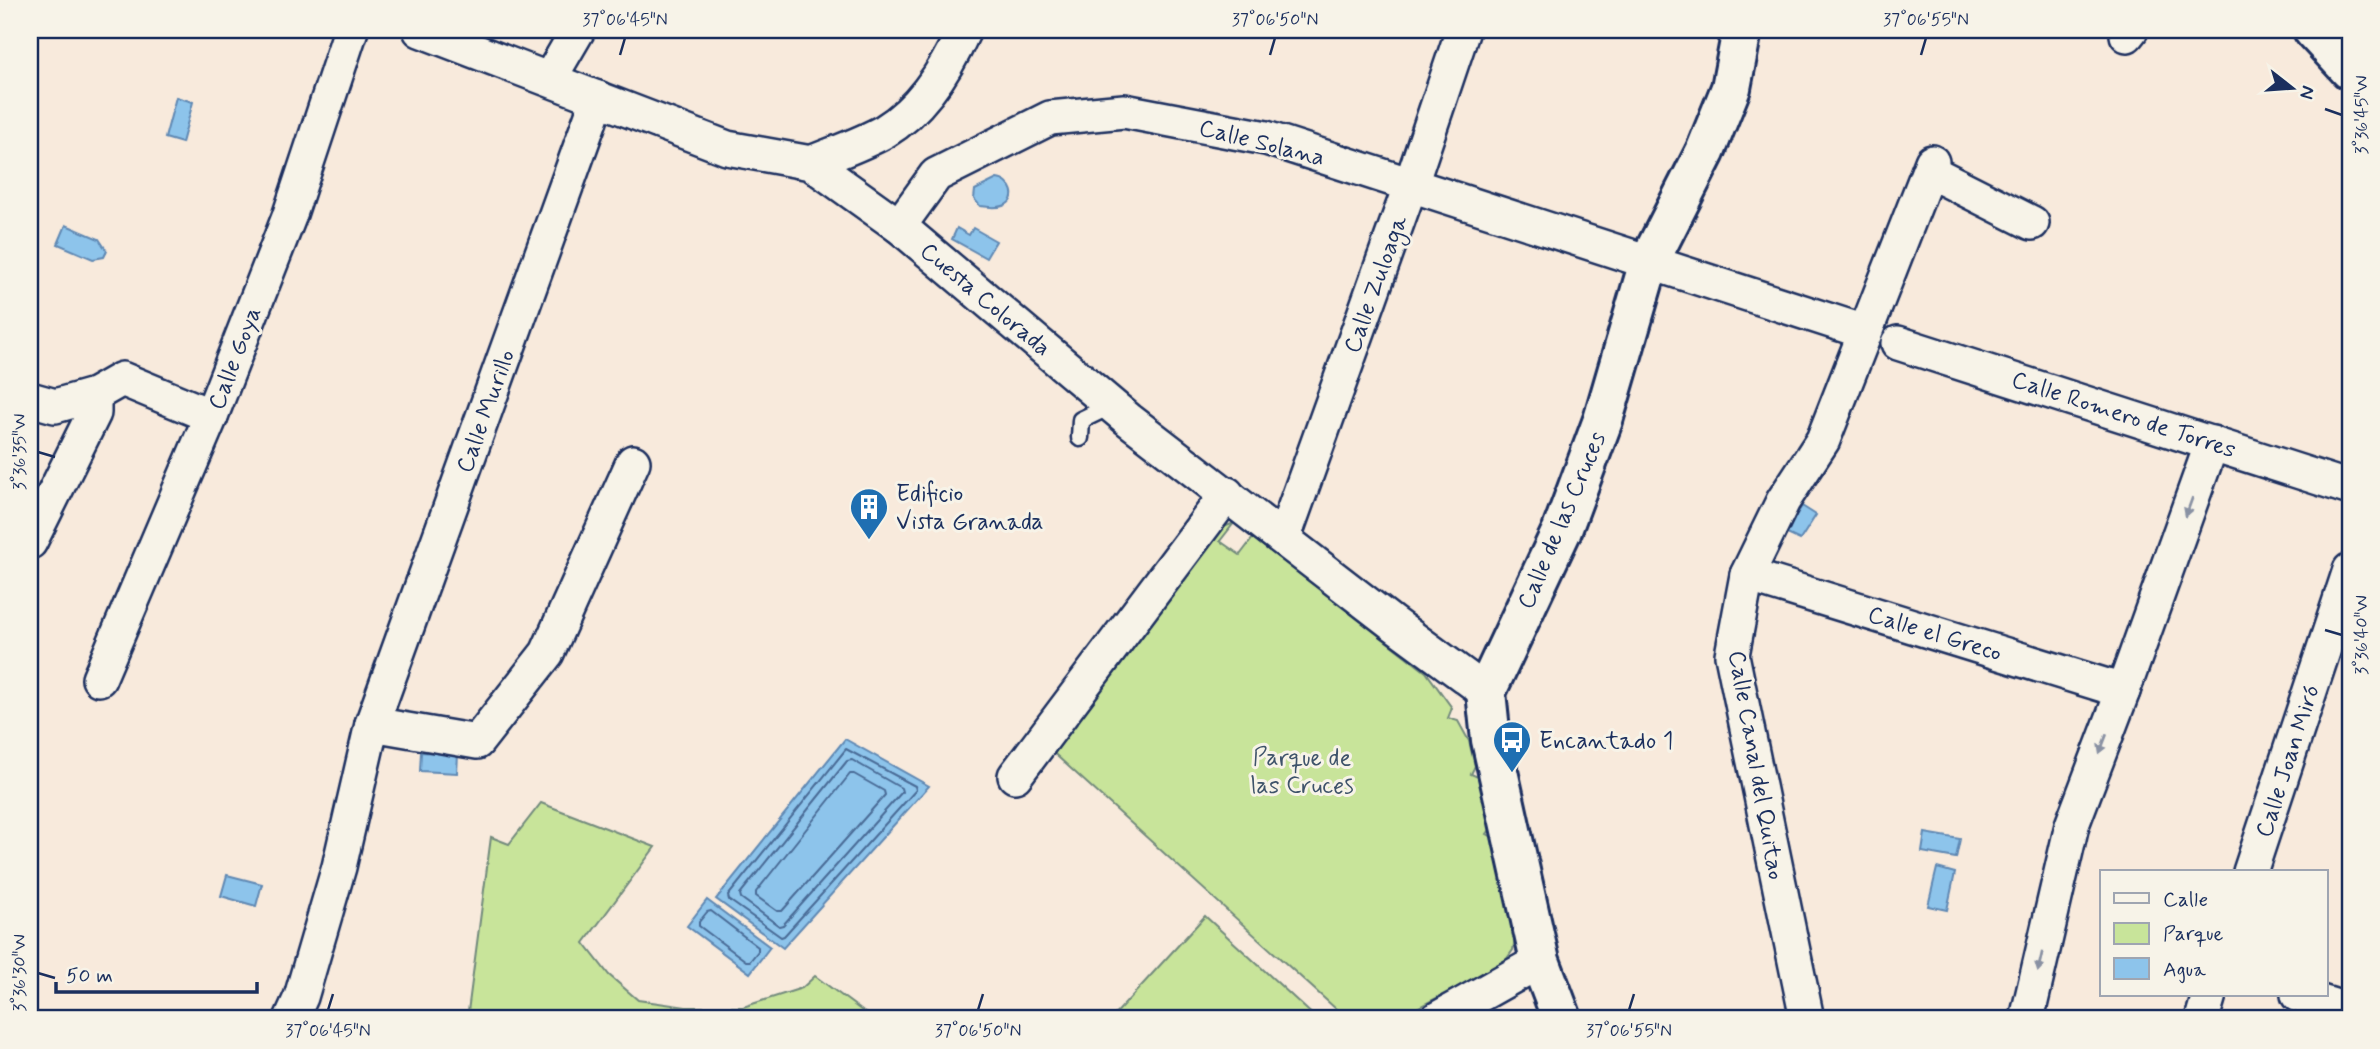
<svg xmlns="http://www.w3.org/2000/svg" width="2380" height="1049" font-family="Mynerve,sans-serif">
	<style>
		.green { fill: #c8e49a; stroke: #728a7c; stroke-width: 2 }
		.water { fill: #8dc4eb; stroke: #5f88b3; stroke-width: 2 }
		.lines { fill: none; stroke-linecap: round; stroke-linejoin: round }
		.shore { stroke: #496b96; stroke-width: 2 }
		.service-casing { stroke: #1b2f5e; stroke-width: 21 }
		.minor-casing { stroke: #1b2f5e; stroke-width: 38 }
		.tertiary-casing { stroke: #1b2f5e; stroke-width: 44 }
		.service { stroke: #f7f3e8; stroke-width: 16 }
		.minor { stroke: #f7f3e8; stroke-width: 33 }
		.tertiary { stroke: #f7f3e8; stroke-width: 38 }
		.oneway { fill: #8991a3 }
		.ticks { fill: none; stroke: #1b2f5e; stroke-width: 2.5 }
		.labels { text-anchor: middle; stroke-width: 6; stroke-linejoin: round; paint-order: stroke }
		.street-label { font-size: 24px; fill: #1b2f5e; stroke: #f7f3e8 }
		.poi-label { font-size: 24px; fill: #1b2f5e; stroke: #f7f3e8; text-anchor: start }
		.park-label { font-size: 24px; fill: #3e536a; stroke: #f7f3e8 }
		.neatline { fill: none; stroke: #1b2f5e; stroke-width: 2.5 }
		.ticks-label { font-size: 18px; text-anchor: middle; fill: #1b2f5e }
	</style>
	<rect width="100%" height="100%" fill="#f8eadc"/>
	<filter id="ink" filterUnits="userSpaceOnUse"><feTurbulence type="fractalNoise" baseFrequency=".0143" numOctaves="2"/><feDisplacementMap in="SourceGraphic" scale="14" xChannelSelector="R" yChannelSelector="G"/><feConvolveMatrix kernelMatrix="1 2 1 2 8 2 1 2 1" color-interpolation-filters="sRGB"/></filter>
	<g filter="url(#ink)">
		<g class="green">
			<path d="M 1234,523 L 1220,541 L 1240,555 L 1253,538 L 1426,672 L 1452,708 L 1448,718 L 1458,721 L 1469,741 L 1475,766 L 1471,774 L 1478,777 L 1492,827 L 1487,834 L 1494,838 L 1516,932 L 1513,950 L 1503,964 L 1411,1011 L 1401,1019 L 1347,1019 L 1047,747 L 1216,524 L 1224,527 Z"/>
			<path d="M 541,803 L 655,847 L 584,943 L 609,975 L 638,1000 L 686,1007 L 743,1007 L 802,988 L 815,976 L 873,1019 L 467,1019 L 491,837 L 509,844 Z"/>
			<path d="M 1205,916 L 1317,1019 L 1111,1019 Z"/>
		</g>
		<g class="water">
			<path d="M 176,97 L 193,102 L 182,143 L 165,138 Z"/>
			<path d="M 997,179 C 1011,180 1020,200 1003,206 C 997,208 987,207 980,206 L 974,199 L 975,190 Z"/>
			<path d="M 66,225 L 99,239 L 107,251 L 104,257 L 93,259 L 58,244 Z"/>
			<path d="M 957,228 L 969,235 L 973,228 L 996,241 L 986,258 L 952,239 Z"/>
			<path d="M 1802,506 L 1816,515 L 1800,540 L 1785,533 Z"/>
			<path d="M 845,739 L 929,786 L 783,948 L 716,899 Z"/>
			<path d="M 421,752 L 458,754 L 457,773 L 420,771 Z"/>
			<path d="M 1925,833 L 1960,839 L 1956,858 L 1922,852 Z"/>
			<path d="M 1937,868 L 1955,873 L 1947,910 L 1928,906 Z"/>
			<path d="M 227,875 L 262,884 L 256,906 L 221,896 Z"/>
			<path d="M 707,900 L 770,947 L 750,973 L 687,926 Z"/>
		</g>
		<g class="lines">
			<g class="shore">
				<path d="M 846,749 L 915,786 L 916,790 L 784,936 L 781,937 L 729,900 L 728,896 Z"/>
				<path d="M 852,760 L 901,788 L 902,792 L 783,925 L 779,926 L 741,898 L 740,894 L 847,761 Z"/>
				<path d="M 850,774 L 854,774 L 884,791 L 885,795 L 782,911 L 777,911 L 756,896 L 756,892 Z"/>
				<path d="M 711,911 L 758,947 L 758,951 L 750,961 L 746,961 L 699,926 L 699,922 L 707,912 Z"/>
			</g>
			<defs>
				<path id="service" d="M 1080,438 L 1081,420 L 1112,405"/>
				<g id="minor">
					<path d="M 420,30 L 727,148 L 811,163 L 899,226 L 1129,420 L 1391,622 L 1486,692"/>
					<path d="M 2127,35 L 2131,30"/>
					<path d="M 550,78 L 578,30"/>
					<path d="M 811,163 C 835,153 862,144 885,131 C 921,109 947,68 964,30"/>
					<path d="M 1929,171 L 2032,223"/>
					<path d="M 899,226 L 936,175 L 1050,118 L 1124,111 L 1266,138 L 1865,332"/>
					<path d="M 1898,343 L 2350,488"/>
					<path d="M 30,399 L 55,406 L 94,395 L 122,379 L 211,416"/>
					<path d="M 1284,537 L 1411,184 L 1463,30"/>
					<path d="M 30,542 L 94,413 L 94,395"/>
					<path d="M 1747,575 L 2123,691"/>
					<path d="M 99,679 L 211,416 L 289,217 L 351,30"/>
					<path d="M 372,724 L 477,742 L 547,653 L 633,462"/>
					<path d="M 1015,776 L 1227,494"/>
					<path d="M 2250,872 L 2350,570"/>
					<path d="M 2298,995 L 2350,1011"/>
					<path d="M 291,1019 L 301,997 L 339,867 L 372,724 L 598,98"/>
					<path d="M 1437,1019 L 1540,961"/>
					<path d="M 1807,1019 L 1732,655 L 1747,575 L 1783,501 L 1823,440 L 1932,162"/>
					<path d="M 2027,1019 L 2072,825 L 2123,691 L 2212,443"/>
					<path d="M 2202,1019 L 2209,995"/>
				</g>
				<g id="tertiary">
					<path d="M 2313,30 L 2350,70"/>
					<path d="M 1562,1019 L 1540,961 L 1491,740 L 1486,692 L 1562,530 L 1603,420 L 1649,262 L 1705,152 L 1731,88 L 1742,30"/>
				</g>
			</defs>
			<use href="#service" class="service-casing"/>
			<use href="#minor" class="minor-casing"/>
			<use href="#tertiary" class="tertiary-casing"/>
			<use href="#service" class="service"/>
			<use href="#minor" class="minor"/>
			<use href="#tertiary" class="tertiary"/>
		</g>
		<defs><path id="oneway-solid" d="M-6-.8H1V-3.2L6.5 0L1 3.2V.8H-6Z" transform="scale(1.75)"/></defs>
		<g class="oneway">
			<use href="#oneway-solid" transform="translate(2189 507) rotate(110)"/>
			<use href="#oneway-solid" transform="translate(2103 744) rotate(111)"/>
			<use href="#oneway-solid" transform="translate(2040 962) rotate(103)"/>
		</g>
	</g>
	<path class="ticks" d="M 620,55 L 625,38M 1270,55 L 1275,38M 1921,55 L 1926,38M 2325,109 L 2342,115M 38,452 L 55,457M 2325,630 L 2342,635M 38,973 L 55,978M 328,1010 L 333,994M 978,1010 L 983,994M 1629,1010 L 1634,994"/>
	<defs>
		<symbol id="building-pin" viewBox="-11 -11 22 30"><path d="M0 17L-7.5 6A9.5 9.5 0 1 1 7.5 6Z" fill="#1f6fb2" stroke="#f7f3e8"/><path d="M-4-6H4V6H1V3H-1V6H-4ZM-2.5-4.3h1.7v1.8h-1.7ZM.8-4.3h1.7v1.8H.8ZM-2.5-1h1.7V.8h-1.7ZM.8-1h1.7V.8H.8Z" fill="#fff"/></symbol>
		<symbol id="bus-pin" viewBox="-11 -11 22 30"><path d="M0 17L-7.5 6A9.5 9.5 0 1 1 7.5 6Z" fill="#1f6fb2" stroke="#f7f3e8"/><path d="M-5-6H5V4H4V6H2V4H-2V6H-4V4H-5ZM-3.5-4V0h7V-4ZM-3.5 1.2v1.5H-2V1.2ZM2 1.2v1.5H3.5V1.2Z" fill="#fff"/></symbol>
	</defs>
	<g fill-rule="evenodd">
		<use href="#building-pin" x="847" y="485" width="44" height="60"/>
		<use href="#bus-pin" x="1490" y="718" width="44" height="60"/>
	</g>
	<g class="labels">
		<g class="street-label">
			<text transform="translate(1262 142) rotate(14)" y="8">Calle Solana</text>
			<text transform="translate(1375 284) rotate(-70)" y="8">Calle Zuloaga</text>
			<text transform="translate(986 299) rotate(40)" y="8">Cuesta Colorada</text>
			<text transform="translate(234 358) rotate(-69)" y="8">Calle Goya</text>
			<text transform="translate(485 411) rotate(-70)" y="8">Calle Murillo</text>
			<text transform="translate(2124 414) rotate(18)" y="8">Calle Romero de Torres</text>
			<text transform="translate(1561 520) rotate(-67)" y="8">Calle de las Cruces</text>
			<text transform="translate(1935 633) rotate(17)" y="8">Calle el Greco</text>
			<text transform="translate(2287 761) rotate(-72)" y="8">Calle Joan Miró</text>
			<text transform="translate(1757 765) rotate(80)" y="8">Calle Canal del Quitao</text>
		</g>
		<g class="poi-label">
			<text x="896" y="501">Edificio<tspan x="896" dy="28">Vista Granada</tspan></text>
			<text x="1539" y="748">Encantado 1</text>
		</g>
		<g class="park-label">
			<text x="1302" y="765">Parque de<tspan x="1302" dy="28">las Cruces</tspan></text>
		</g>
	</g>
	<rect width="2380" height="1049" fill="none" stroke="#f7f3e8" stroke-width="77"/>
	<rect x="2100" y="870" width="228" height="126" fill="#f7f3e8" stroke="#9fa5b1" stroke-width="2"/>
	<rect x="2114" y="893" width="35" height="10" fill="#f7f3e8" stroke="#9fa5b1" stroke-width="2"/>
	<text x="2163" y="906" font-size="21" fill="#1b2f5e">Calle</text>
	<rect x="2114" y="923" width="35" height="21" fill="#c8e49a" stroke="#9fa5b1" stroke-width="2"/>
	<text x="2163" y="940" font-size="21" fill="#1b2f5e">Parque</text>
	<rect x="2114" y="958" width="35" height="21" fill="#8dc4eb" stroke="#9fa5b1" stroke-width="2"/>
	<text x="2163" y="976" font-size="21" fill="#1b2f5e">Agua</text>
	<g transform="translate(2292 88) rotate(107)" stroke="#f7f3e8" stroke-width="5" paint-order="stroke">
	<path d="M0-5L12 26L0 18L-12 26Z" fill="#1b2f5e"/>
	<text y="-10" font-size="19" font-weight="bold" text-anchor="middle" fill="#1b2f5e">N</text>
	</g>
	<path d="M56 982v10h201v-10" fill="none" stroke="#1b2f5e" stroke-width="3.5"/>
	<text x="66" y="982" font-size="21" fill="#1b2f5e" stroke="#f7f3e8" stroke-width="5" paint-order="stroke">50 m</text>
	<rect x="38" y="38" width="2304" height="972" class="neatline"/>
	<g class="ticks-label">
		<text x="625" y="25">37°06'45"N</text>
		<text x="1275" y="25">37°06'50"N</text>
		<text x="1926" y="25">37°06'55"N</text>
		<text transform="translate(2361 115) rotate(-90)" y="6">3°36'45"W</text>
		<text transform="translate(19 452) rotate(-90)" y="6">3°36'35"W</text>
		<text transform="translate(2361 635) rotate(-90)" y="6">3°36'40"W</text>
		<text transform="translate(19 973) rotate(-90)" y="6">3°36'30"W</text>
		<text x="328" y="1036">37°06'45"N</text>
		<text x="978" y="1036">37°06'50"N</text>
		<text x="1629" y="1036">37°06'55"N</text>
	</g>
</svg>
